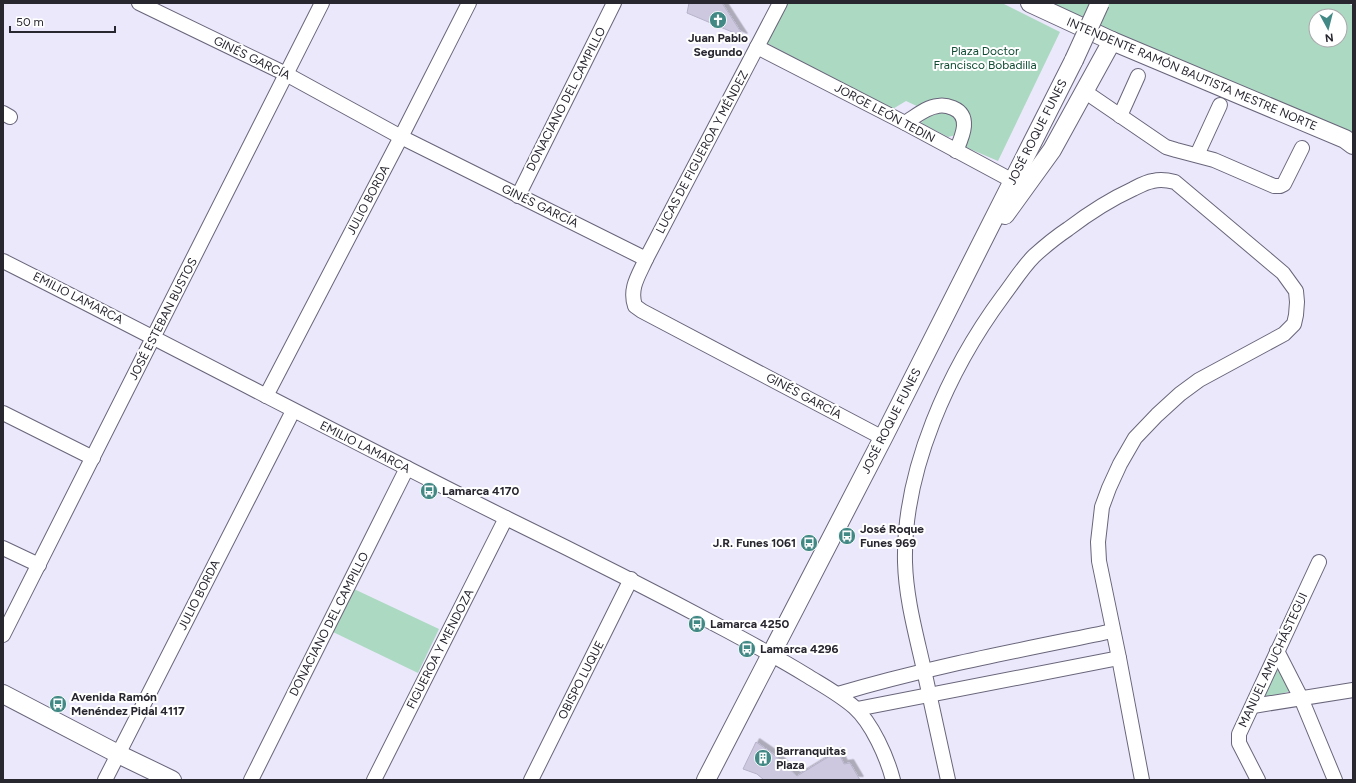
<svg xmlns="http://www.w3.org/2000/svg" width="1356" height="783" font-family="Figtree,sans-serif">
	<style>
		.green { fill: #acd9c2; fill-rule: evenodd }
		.building { fill: #cdc8e0; stroke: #b6b2c9; filter: url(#shadow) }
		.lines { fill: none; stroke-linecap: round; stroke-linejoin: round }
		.minor-casing { stroke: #69657a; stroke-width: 16 }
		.major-casing { stroke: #69657a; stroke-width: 20 }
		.minor { stroke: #fff; stroke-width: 14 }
		.major { stroke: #fff; stroke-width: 18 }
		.major-bridge-casing { stroke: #69657a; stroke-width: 20; stroke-linecap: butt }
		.major-bridge { stroke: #fff; stroke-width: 18 }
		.labels { text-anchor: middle; stroke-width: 4; stroke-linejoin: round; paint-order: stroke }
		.poi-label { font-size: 12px; font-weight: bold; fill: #28262f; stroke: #fff; text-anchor: start }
		.park-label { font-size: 12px; fill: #104c34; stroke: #fff }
		.street-label { font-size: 12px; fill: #28262f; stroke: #fff }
	</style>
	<defs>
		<filter id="shadow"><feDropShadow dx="3.5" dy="-3.5" stdDeviation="0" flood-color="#0004"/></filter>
	</defs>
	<rect width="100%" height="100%" fill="#ece8fc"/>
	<g class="green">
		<path d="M 787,3 L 1002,3 L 1060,32 L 998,161 L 963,146 L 968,116 L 921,108 L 906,101 L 891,110 L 767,43 Z"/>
		<path d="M 1030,3 L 1348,3 L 1353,6 L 1353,145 ZM 1316,16 L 1340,16 L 1340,40 L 1316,40 Z"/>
		<path d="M 942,112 L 946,112 L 955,116 L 958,124 L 956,135 L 948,137 L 921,123 L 926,118 Z"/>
		<path d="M 354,589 L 439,629 L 418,673 L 333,632 Z"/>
		<path d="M 1277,658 L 1290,691 L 1259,701 Z"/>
	</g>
	<g class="building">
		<path d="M 689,3 L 722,3 L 744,37 L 687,13 Z"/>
		<path d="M 756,742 L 772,753 L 797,776 L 838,751 L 844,764 L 850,763 L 860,780 L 764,780 L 757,774 L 743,769 Z"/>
	</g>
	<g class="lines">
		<defs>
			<g id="minor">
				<path d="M 139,3 L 286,74 L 401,137 L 646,259 C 639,275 629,288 635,306 L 642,311 L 883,438"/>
				<path d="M 757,47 L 905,123 L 1013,181"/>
				<path d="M 1084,91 L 1166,147 L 1176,150 L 1214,160 L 1274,186 L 1280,186 L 1284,184 L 1302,148"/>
				<path d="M 3,113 L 10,117"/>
				<path d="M 1120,116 L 1138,76"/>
				<path d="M 905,123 C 915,117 926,107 938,106 C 943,105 948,106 953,108 C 972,116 962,137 956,151"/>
				<path d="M 1197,155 L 1220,105"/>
				<path d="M 518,196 L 614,3"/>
				<path d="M 646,259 L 780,3"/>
				<path d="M 3,261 C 172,346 339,435 508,519 C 582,555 655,592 728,631 C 754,645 780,659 806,675 C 822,685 839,694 854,707 C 872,723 887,757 893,780"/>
				<path d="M 266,396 L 401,137 L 469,3"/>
				<path d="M 3,413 L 93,458"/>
				<path d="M 3,548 L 39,565"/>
				<path d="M 3,635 L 322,3"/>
				<path d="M 1277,651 L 1301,698 L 1335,780"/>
				<path d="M 838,694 C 928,667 1021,650 1113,631"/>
				<path d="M 1253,706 L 1353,690"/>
				<path d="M 857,709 L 1119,658"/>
				<path d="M 105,780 L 293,411"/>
				<path d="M 251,780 L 407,468"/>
				<path d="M 374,780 L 506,518"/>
				<path d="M 531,780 L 631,579"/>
				<path d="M 948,780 C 940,743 932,707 924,670 C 916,634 906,599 905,562 C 903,470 949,369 1003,296 C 1013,283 1022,268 1034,256 C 1045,246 1056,237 1068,229 C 1089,213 1109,200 1133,189 C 1139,186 1146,182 1153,181 C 1161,179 1167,180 1175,182 L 1283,273 L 1296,291 L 1297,302 L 1296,315 L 1294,324 L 1284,334 L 1199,380 L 1180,394 L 1157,415 L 1135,438 L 1120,464 L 1109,488 L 1102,507 L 1098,542 L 1099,561 L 1119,658 L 1142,780"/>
				<path d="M 1258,780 L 1239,743 L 1239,734 L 1319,562"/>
			</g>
			<g id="major">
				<path d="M 1030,3 L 1112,41 L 1345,139 L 1353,145"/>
				<path d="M 1005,215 L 1052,150 L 1112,41"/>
				<path d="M 3,694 L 118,754 L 172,780"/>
				<path d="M 706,780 L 883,438 L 1074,60"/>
			</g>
		</defs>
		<use href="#minor" class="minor-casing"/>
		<use href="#major" class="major-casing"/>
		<use href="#minor" class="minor"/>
		<use href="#major" class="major"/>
		<defs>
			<path id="major-bridge" d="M 1074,60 L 1100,3"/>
		</defs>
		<use href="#major-bridge" class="major-bridge-casing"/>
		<use href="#major-bridge" class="major-bridge"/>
	</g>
	<defs>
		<symbol id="church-disc" viewBox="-11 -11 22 22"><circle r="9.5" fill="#428986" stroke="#fff"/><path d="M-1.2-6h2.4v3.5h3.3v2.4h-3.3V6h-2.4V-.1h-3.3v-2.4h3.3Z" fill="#fff"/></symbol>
		<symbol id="bus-disc" viewBox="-11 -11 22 22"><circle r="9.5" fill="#428986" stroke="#fff"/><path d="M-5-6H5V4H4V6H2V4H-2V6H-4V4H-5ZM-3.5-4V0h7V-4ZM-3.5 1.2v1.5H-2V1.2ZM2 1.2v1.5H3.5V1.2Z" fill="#fff"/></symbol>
		<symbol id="building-disc" viewBox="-11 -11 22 22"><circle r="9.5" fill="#428986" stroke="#fff"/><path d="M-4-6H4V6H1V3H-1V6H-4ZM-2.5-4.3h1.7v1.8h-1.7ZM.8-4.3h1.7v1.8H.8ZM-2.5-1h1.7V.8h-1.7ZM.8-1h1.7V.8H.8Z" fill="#fff"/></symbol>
	</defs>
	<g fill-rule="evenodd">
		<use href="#church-disc" x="708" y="10" width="20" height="20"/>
		<use href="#bus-disc" x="419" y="481" width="20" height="20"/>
		<use href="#bus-disc" x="837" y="526" width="20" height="20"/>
		<use href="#bus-disc" x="799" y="533" width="20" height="20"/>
		<use href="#bus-disc" x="687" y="614" width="20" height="20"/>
		<use href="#bus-disc" x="737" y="639" width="20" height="20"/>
		<use href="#bus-disc" x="48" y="694" width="20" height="20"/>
		<use href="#building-disc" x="753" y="748" width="20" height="20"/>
	</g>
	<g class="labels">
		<g class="poi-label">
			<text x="718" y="42" text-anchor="middle">Juan Pablo<tspan x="718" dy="14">Segundo</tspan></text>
			<text x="442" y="495">Lamarca 4170</text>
			<text x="860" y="533">José Roque<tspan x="860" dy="14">Funes 969</tspan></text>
			<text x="796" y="547" text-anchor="end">J.R. Funes 1061</text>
			<text x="710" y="628">Lamarca 4250</text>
			<text x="760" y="653">Lamarca 4296</text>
			<text x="71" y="701">Avenida Ramón<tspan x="71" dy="14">Menéndez Pidal 4117</tspan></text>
			<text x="776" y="755">Barranquitas<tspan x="776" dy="14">Plaza</tspan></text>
		</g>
		<g class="park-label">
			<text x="985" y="55">Plaza Doctor<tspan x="985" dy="14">Francisco Bobadilla</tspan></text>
		</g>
		<g class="street-label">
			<text transform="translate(252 58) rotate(26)" y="4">GINÉS GARCÍA</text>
			<text transform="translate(1192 74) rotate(23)" y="4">INTENDENTE RAMÓN BAUTISTA MESTRE NORTE</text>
			<text transform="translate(566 99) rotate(-63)" y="4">DONACIANO DEL CAMPILLO</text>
			<text transform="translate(885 113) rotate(28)" y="4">JORGE LEÓN TEDIN</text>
			<text transform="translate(1037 132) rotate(-63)" y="4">JOSÉ ROQUE FUNES</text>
			<text transform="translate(702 152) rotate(-62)" y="4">LUCAS DE FIGUEROA Y MÉNDEZ</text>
			<text transform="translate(368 200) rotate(-62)" y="4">JULIO BORDA</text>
			<text transform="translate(540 206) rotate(26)" y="4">GINÉS GARCÍA</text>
			<text transform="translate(78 298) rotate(27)" y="4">EMILIO LAMARCA</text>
			<text transform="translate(163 319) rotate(-63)" y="4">JOSÉ ESTEBAN BUSTOS</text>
			<text transform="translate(804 396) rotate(28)" y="4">GINÉS GARCÍA</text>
			<text transform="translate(891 421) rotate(-63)" y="4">JOSÉ ROQUE FUNES</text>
			<text transform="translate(365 447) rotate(27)" y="4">EMILIO LAMARCA</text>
			<text transform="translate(199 595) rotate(-63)" y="4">JULIO BORDA</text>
			<text transform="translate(329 624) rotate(-63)" y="4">DONACIANO DEL CAMPILLO</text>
			<text transform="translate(440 649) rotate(-63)" y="4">FIGUEROA Y MENDOZA</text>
			<text transform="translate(1273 660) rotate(-65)" y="4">MANUEL AMUCHÁSTEGUI</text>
			<text transform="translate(581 680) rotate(-63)" y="4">OBISPO LUQUE</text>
		</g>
	</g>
	<rect width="1356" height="783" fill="none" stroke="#28262f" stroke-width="8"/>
	<g transform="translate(1328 28) rotate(173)"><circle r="19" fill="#ffffff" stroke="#a9a8ac"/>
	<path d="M0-3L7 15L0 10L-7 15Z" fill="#428986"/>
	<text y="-6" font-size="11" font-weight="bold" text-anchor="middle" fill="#28262f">N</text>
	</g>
	<path d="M10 26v6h105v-6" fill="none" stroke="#28262f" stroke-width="2"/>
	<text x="16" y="26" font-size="12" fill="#28262f" stroke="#ffffff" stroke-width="3" paint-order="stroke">50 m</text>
</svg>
